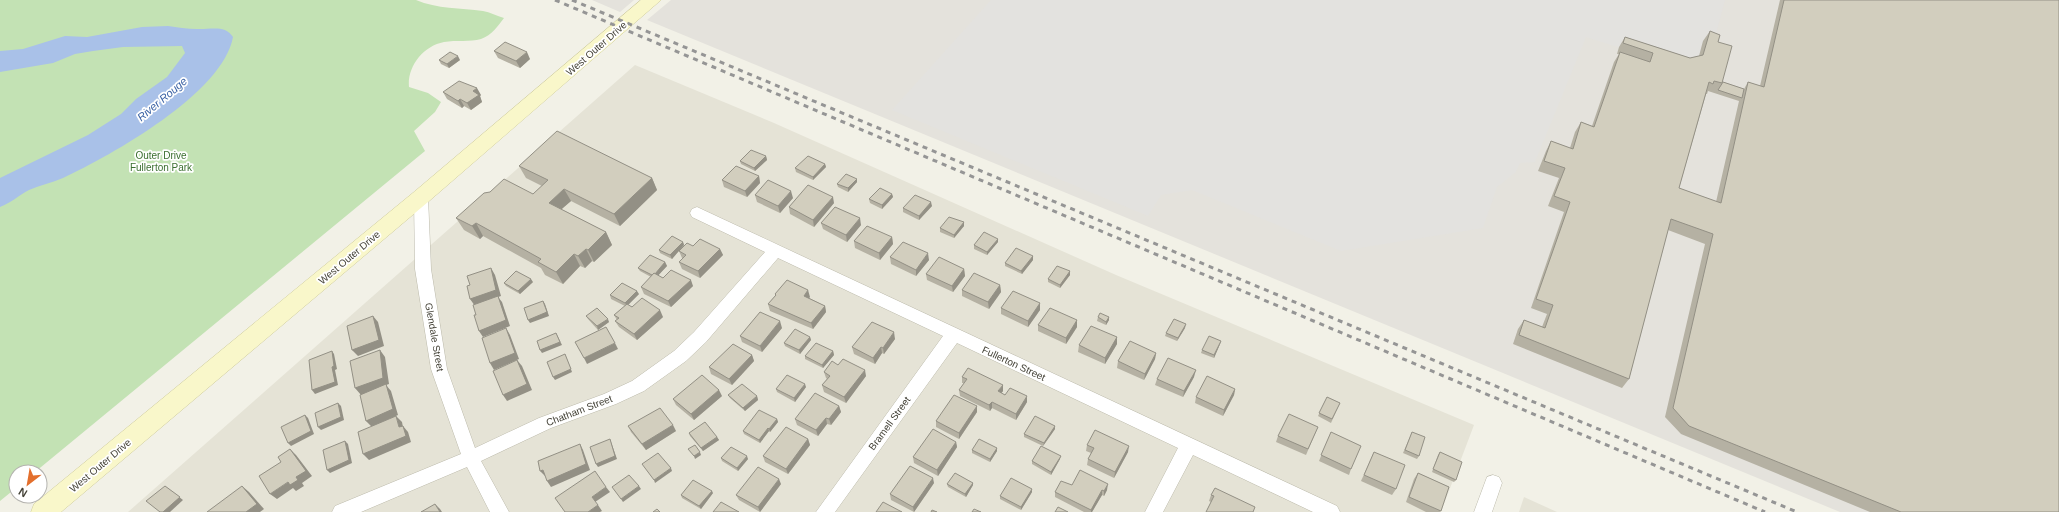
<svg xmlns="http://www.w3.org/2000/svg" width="2059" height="512" font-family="Helvetica,sans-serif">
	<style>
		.residential { fill: #e5e3d6 }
		.industrial { fill: #e4e2dc }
		.green { fill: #c3e2b4 }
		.parking { fill: #e3e2df }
		.water { fill: #a9c1e8 }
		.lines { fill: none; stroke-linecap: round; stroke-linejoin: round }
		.street-casing { stroke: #bcbaab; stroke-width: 1 }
		.secondary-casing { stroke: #cdca9b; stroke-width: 1 }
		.street { fill: #fff; fill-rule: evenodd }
		.secondary { fill: #f9f7ca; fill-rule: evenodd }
		.rail { stroke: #959595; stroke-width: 3; stroke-dasharray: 5 5; stroke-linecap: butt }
		.wall { fill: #b5b1a3; fill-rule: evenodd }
		.shaded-wall { fill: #939085 }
		.building { fill: #d2cebe; stroke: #939085 }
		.labels { text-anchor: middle; stroke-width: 3.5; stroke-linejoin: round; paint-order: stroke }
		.street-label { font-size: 10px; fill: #444237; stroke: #fff }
		.park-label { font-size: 10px; fill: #3b6f30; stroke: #fff }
		.water-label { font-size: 11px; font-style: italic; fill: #3b62a4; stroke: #fff }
	</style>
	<rect width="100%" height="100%" fill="#f2f1e7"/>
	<g class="residential">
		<path d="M 635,65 L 774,123 L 1116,275 L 1474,425 L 1441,512 L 128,512 Z"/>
		<path d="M 1524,497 L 1557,512 L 1519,512 Z"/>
	</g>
	<g class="industrial">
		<path d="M 592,0 L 634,0 L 620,12 Z"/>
		<path d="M 671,0 L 2059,0 L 2059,512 L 1840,512 L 647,20 Z"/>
	</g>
	<path class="green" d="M 0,0 L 416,0 C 437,9 461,8 483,11 C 490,12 497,16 504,18 C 498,26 492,35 481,39 C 470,42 456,40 444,42 C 423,46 407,67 409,87 L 428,93 L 441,102 L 435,112 L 414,131 L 425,151 L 35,472 L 16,472 L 16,488 L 0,501 Z"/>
	<path class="parking" d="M 991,0 L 1725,0 L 1713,45 L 1697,65 L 1684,68 L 1586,37 L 1535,162 L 1520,163 L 1516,172 L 1497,187 L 1483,228 L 1341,251 L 1192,190 L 1161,195 L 1148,216 L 892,110 Z"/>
	<path class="water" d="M 168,26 C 177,27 187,29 197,29 C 209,30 225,24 233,37 C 223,93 112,155 63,178 C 52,183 40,185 29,190 C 19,195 11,203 0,207 L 0,178 L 88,135 L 121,114 L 136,99 L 167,77 L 185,53 L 182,46 L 123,47 L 93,51 L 75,54 L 53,63 L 0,72 L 0,51 L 23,49 L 65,36 L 87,37 L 142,27 Z"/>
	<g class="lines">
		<defs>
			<g id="street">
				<path d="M 421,192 L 426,193 L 428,197 L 431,269 L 447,369 L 475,448 L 539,418 L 604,394 L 632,381 L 674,351 L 694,332 L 765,252 L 692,217 L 690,213 L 692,209 L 697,207 L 1337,506 L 1340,512 L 1313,512 L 1193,455 L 1163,512 L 1145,512 L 1178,448 L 957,343 L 835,512 L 816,512 L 943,336 L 778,258 L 706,342 L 686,361 L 644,391 L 616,404 L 551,428 L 481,461 L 509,512 L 490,512 L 467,467 L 361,512 L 332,512 L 335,506 L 461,454 L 431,369 L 415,269 L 414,197 L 416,193 Z"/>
				<path d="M 1493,475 L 1499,477 L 1502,483 L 1492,512 L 1474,512 L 1487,477 Z"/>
			</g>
			<path id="secondary" d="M 641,0 L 661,0 L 428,202 L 61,512 L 31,512 L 34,504 L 414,192 Z"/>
		</defs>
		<use href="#street" class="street-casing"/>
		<use href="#secondary" class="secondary-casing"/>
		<use href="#street" class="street"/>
		<use href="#secondary" class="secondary"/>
		<g class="rail">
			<path d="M 555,0 L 1765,512"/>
			<path d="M 572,0 L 1797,512"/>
		</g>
	</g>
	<g class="wall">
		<path d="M 1780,0 L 2059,0 L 2059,512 L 1870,512 L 1681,434 L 1665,417 L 1705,244 L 1668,230 L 1629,379 L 1622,388 L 1513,344 L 1518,329 L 1524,320 L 1542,327 L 1547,314 L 1531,308 L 1564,212 L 1548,206 L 1559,178 L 1538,171 L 1546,151 L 1551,141 L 1570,148 L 1575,132 L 1581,122 L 1592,126 L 1614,62 L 1619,54 L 1617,54 L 1619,47 L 1625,37 L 1690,58 L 1699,56 L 1703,41 L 1710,31 L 1718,42 L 1723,82 L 1744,89 L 1748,82 L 1760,86 ZM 1708,91 L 1739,101 L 1716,202 L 1679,188 L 1706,94 L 1707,94 Z"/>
		<path d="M 494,51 L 530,59 L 520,68 L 498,58 Z"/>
		<path d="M 439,60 L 460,60 L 449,68 L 441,64 Z"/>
		<path d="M 443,92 L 481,95 L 480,96 L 482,102 L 471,110 L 464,106 L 462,108 L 447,99 Z"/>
		<path d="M 766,156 L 767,160 L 755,171 L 741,164 L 740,161 Z"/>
		<path d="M 825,164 L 826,167 L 813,180 L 796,172 L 795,168 Z"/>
		<path d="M 519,166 L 652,178 L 657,190 L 620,226 L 571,201 L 561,209 L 606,232 L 612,245 L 594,262 L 592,261 L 585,268 L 580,266 L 563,284 L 545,275 L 541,268 L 483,236 L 480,239 L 464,230 L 456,218 L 533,194 L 542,186 L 526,178 Z"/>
		<path d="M 759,176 L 760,183 L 747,197 L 724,187 L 722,180 Z"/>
		<path d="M 857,179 L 857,182 L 848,192 L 838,187 L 837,184 Z"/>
		<path d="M 892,194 L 893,197 L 882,209 L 870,203 L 869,199 Z"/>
		<path d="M 755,195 L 793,198 L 780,213 L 757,202 Z"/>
		<path d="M 834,203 L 814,227 L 790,214 L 789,207 Z"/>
		<path d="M 932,206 L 919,220 L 903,212 L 903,208 Z"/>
		<path d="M 964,222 L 964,226 L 954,238 L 940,232 L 940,228 Z"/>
		<path d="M 821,223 L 861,225 L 847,242 L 823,229 Z"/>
		<path d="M 892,237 L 893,244 L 880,260 L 855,248 L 854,241 Z"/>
		<path d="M 683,242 L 684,245 L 672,259 L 660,253 L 659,250 Z"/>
		<path d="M 998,242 L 987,255 L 974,249 L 974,245 Z"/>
		<path d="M 693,246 L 720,249 L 723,255 L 700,278 L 682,269 L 679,262 L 683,258 L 682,258 L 679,251 Z"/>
		<path d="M 1033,256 L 1033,260 L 1022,274 L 1005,266 L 1005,263 Z"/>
		<path d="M 890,257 L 929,260 L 916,276 L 891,264 Z"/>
		<path d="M 665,262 L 667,266 L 658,275 L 663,278 L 693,286 L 671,307 L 644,294 L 641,287 L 651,277 L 640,271 L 638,268 Z"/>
		<path d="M 964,269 L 965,276 L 953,292 L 927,280 L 926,274 Z"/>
		<path d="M 1070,271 L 1070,275 L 1060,288 L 1048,282 L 1048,279 Z"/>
		<path d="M 533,282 L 520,294 L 506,286 L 504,283 Z"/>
		<path d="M 1000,285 L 1001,292 L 989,309 L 962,296 L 962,290 Z"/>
		<path d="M 639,294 L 628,305 L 632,307 L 663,317 L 637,340 L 619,327 L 615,321 L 617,320 L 614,315 L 625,306 L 611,299 L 610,295 Z"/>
		<path d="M 775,294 L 810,297 L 809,298 L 825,306 L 826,312 L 813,329 L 770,311 L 768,304 L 775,296 Z"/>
		<path d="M 1001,308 L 1040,310 L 1028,327 L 1001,314 Z"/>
		<path d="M 586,316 L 609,322 L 598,330 L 588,319 Z"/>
		<path d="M 1098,317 L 1109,317 L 1109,320 L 1106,325 L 1097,321 Z"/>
		<path d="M 1038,325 L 1077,327 L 1066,344 L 1038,331 Z"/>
		<path d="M 782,328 L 762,352 L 742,342 L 740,336 Z"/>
		<path d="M 1185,328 L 1177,341 L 1165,336 L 1166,333 Z"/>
		<path d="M 810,337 L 811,340 L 800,354 L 785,346 L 784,343 Z"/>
		<path d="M 1117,337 L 1117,344 L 1105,364 L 1078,352 L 1079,345 Z"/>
		<path d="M 895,339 L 884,354 L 882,353 L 875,364 L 854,354 L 852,347 Z"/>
		<path d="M 1221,341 L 1220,344 L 1214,358 L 1201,353 L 1202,350 Z"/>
		<path d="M 833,351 L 834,355 L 823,368 L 805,359 L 805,356 Z"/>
		<path d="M 1156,353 L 1155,359 L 1144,380 L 1117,368 L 1118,361 Z"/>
		<path d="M 752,355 L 754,361 L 732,385 L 711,374 L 709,367 Z"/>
		<path d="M 838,365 L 866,376 L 846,403 L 824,392 L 822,385 L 827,379 L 826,378 L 824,372 Z"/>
		<path d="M 962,377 L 1003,391 L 1001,393 L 1005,395 L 1027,402 L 1016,420 L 992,408 L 990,411 L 960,396 L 959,390 L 964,383 L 962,383 Z"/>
		<path d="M 1194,377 L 1183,397 L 1155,385 L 1157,379 Z"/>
		<path d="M 806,387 L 795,402 L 777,392 L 776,389 Z"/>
		<path d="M 1235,389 L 1234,395 L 1223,416 L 1195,403 L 1196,397 Z"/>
		<path d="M 728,395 L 757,396 L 758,400 L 745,411 L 730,398 Z"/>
		<path d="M 722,396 L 694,420 L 676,405 L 673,399 Z"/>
		<path d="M 1327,397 L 1340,403 L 1331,423 L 1318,416 Z"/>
		<path d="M 839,406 L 841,412 L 831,425 L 827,424 L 818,436 L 797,425 L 795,419 Z"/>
		<path d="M 977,406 L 977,412 L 959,439 L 936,427 L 936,421 Z"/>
		<path d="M 777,419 L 778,422 L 770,432 L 769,431 L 760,443 L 744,434 L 743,431 Z"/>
		<path d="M 628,426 L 676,431 L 646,450 L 631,432 Z"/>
		<path d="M 1318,427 L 1306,455 L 1276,442 L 1278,436 Z"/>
		<path d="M 1055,429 L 1043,446 L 1024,437 L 1024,434 Z"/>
		<path d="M 1331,432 L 1351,469 L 1349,475 L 1319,461 Z"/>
		<path d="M 1412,432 L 1419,456 L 1417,459 L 1403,453 Z"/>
		<path d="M 689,433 L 717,437 L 719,440 L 703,451 L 690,436 Z"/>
		<path d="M 808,439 L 810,445 L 788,474 L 765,462 L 763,456 Z"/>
		<path d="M 956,442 L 957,447 L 938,476 L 914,463 L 913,457 Z"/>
		<path d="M 1087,445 L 1128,452 L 1114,478 L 1087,465 L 1088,459 L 1091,453 L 1086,451 Z"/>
		<path d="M 997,448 L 997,451 L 990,462 L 972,453 L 972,450 Z"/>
		<path d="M 1374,452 L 1396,489 L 1392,495 L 1361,481 Z"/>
		<path d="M 1440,452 L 1456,480 L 1454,482 L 1432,472 L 1438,455 Z"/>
		<path d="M 721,458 L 748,459 L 738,471 L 722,461 Z"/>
		<path d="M 1060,459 L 1051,475 L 1032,464 L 1032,461 Z"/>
		<path d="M 1418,473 L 1449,487 L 1440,512 L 1426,512 L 1406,502 L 1414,479 Z"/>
		<path d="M 934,483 L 914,512 L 891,500 L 890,494 Z"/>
		<path d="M 973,483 L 973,485 L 966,497 L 948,487 L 947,484 Z"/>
		<path d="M 781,484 L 760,512 L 739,500 L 736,495 Z"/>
		<path d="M 1072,485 L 1107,490 L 1104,496 L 1102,495 L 1092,512 L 1084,512 L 1055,497 L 1055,492 Z"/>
		<path d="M 1032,492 L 1021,510 L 1000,499 L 1000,496 Z"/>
		<path d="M 713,493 L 701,509 L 682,498 L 681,495 Z"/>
		<path d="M 1211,495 L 1255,507 L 1253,512 L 1206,512 L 1211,502 L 1209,501 Z"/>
	</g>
	<g class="shaded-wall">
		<path d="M 527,52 L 530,59 L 520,68 L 516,61 Z"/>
		<path d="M 458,56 L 460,60 L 449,68 L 447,64 Z"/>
		<path d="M 477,88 L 481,95 L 480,96 L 482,102 L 471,110 L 467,103 L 473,91 Z"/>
		<path d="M 460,99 L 464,106 L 462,108 L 458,101 Z"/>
		<path d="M 766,156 L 767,160 L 755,171 L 754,168 Z"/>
		<path d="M 825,164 L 826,167 L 813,180 L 813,177 Z"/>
		<path d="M 759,176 L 760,183 L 747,197 L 745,191 Z"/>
		<path d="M 652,178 L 657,190 L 620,226 L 614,214 Z"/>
		<path d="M 857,179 L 857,182 L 848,192 L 848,188 Z"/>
		<path d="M 564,189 L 571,201 L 555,215 L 549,203 Z"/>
		<path d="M 791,191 L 793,198 L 780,213 L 778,206 Z"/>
		<path d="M 892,194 L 893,197 L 882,209 L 882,205 Z"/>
		<path d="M 833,197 L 834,203 L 814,227 L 813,220 Z"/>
		<path d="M 931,202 L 932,206 L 919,220 L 919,216 Z"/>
		<path d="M 860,218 L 861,225 L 847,242 L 846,235 Z"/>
		<path d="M 964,222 L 964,226 L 954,238 L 954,235 Z"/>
		<path d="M 476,223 L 483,236 L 480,239 L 472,226 Z"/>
		<path d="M 606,232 L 612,245 L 594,262 L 588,250 Z"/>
		<path d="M 892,237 L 893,244 L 880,260 L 879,253 Z"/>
		<path d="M 998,239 L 998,242 L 987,255 L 987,252 Z"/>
		<path d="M 683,242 L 684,245 L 672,259 L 670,255 Z"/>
		<path d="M 586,249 L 592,261 L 585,268 L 578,256 Z"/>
		<path d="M 720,249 L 723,255 L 700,278 L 698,271 Z"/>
		<path d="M 928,253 L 929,260 L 916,276 L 916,270 Z"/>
		<path d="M 574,254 L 580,266 L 563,284 L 556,272 Z"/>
		<path d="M 1033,256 L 1033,260 L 1022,274 L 1021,271 Z"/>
		<path d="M 665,262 L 667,266 L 655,279 L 653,275 Z"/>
		<path d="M 491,268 L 495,275 L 501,296 L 498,297 L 502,302 L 510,326 L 483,337 L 479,331 L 475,306 L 470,299 Z"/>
		<path d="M 964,269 L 965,276 L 953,292 L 952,286 Z"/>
		<path d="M 1070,271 L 1070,275 L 1060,288 L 1060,285 Z"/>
		<path d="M 531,279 L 533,282 L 520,294 L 518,291 Z"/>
		<path d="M 691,280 L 693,286 L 671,307 L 668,301 Z"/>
		<path d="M 1000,285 L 1001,292 L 989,309 L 988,302 Z"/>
		<path d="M 808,290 L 810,297 L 805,302 L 804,296 Z"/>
		<path d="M 637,291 L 639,294 L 627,306 L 625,303 Z"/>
		<path d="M 543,301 L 545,304 L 549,316 L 530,323 L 528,320 Z"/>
		<path d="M 1040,303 L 1040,310 L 1028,327 L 1028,321 Z"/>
		<path d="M 825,306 L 826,312 L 813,329 L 811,323 Z"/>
		<path d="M 660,310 L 663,317 L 637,340 L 634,334 Z"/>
		<path d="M 373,316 L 378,322 L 384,346 L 358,356 L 352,350 Z"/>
		<path d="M 1109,317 L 1109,320 L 1106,325 L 1106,322 Z"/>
		<path d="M 608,319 L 609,322 L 598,330 L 597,326 Z"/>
		<path d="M 1077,320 L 1077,327 L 1066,344 L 1066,338 Z"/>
		<path d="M 780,321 L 782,328 L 762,352 L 760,346 Z"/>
		<path d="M 1186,324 L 1185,328 L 1177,341 L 1178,338 Z"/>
		<path d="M 506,328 L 510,335 L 519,359 L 494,370 L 490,363 Z"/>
		<path d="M 894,332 L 895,339 L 884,354 L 883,348 Z"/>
		<path d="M 556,333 L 562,345 L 542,353 L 540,350 Z"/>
		<path d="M 810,337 L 811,340 L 800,354 L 799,350 Z"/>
		<path d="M 1117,337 L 1117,344 L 1105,364 L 1105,358 Z"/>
		<path d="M 1221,341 L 1220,344 L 1214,358 L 1214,355 Z"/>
		<path d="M 615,343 L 618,349 L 587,364 L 584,358 Z"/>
		<path d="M 881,347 L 882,353 L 875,364 L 873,358 Z"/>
		<path d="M 380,350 L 385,357 L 389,384 L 386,385 L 391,391 L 398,415 L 372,427 L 366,421 L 361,395 L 355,388 Z"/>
		<path d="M 332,351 L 334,354 L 337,369 L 335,370 L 338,385 L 315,394 L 312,390 Z"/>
		<path d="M 833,351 L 834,355 L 823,368 L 822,365 Z"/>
		<path d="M 1156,353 L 1155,359 L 1144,380 L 1145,374 Z"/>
		<path d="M 565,354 L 572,372 L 555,380 L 553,377 Z"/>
		<path d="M 752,355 L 754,361 L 732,385 L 729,379 Z"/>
		<path d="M 517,360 L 522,366 L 532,390 L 507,401 L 503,395 Z"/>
		<path d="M 865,370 L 866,376 L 846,403 L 844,397 Z"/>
		<path d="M 1196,370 L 1194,377 L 1183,397 L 1184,391 Z"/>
		<path d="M 805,384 L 806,387 L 795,402 L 794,398 Z"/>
		<path d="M 1003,385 L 1003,391 L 998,398 L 998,391 Z"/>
		<path d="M 1235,389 L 1234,395 L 1223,416 L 1224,410 Z"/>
		<path d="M 719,390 L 722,396 L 694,420 L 691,414 Z"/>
		<path d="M 757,396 L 758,400 L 745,411 L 743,408 Z"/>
		<path d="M 1027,396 L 1027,402 L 1016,420 L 1016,414 Z"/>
		<path d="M 992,402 L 992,408 L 990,411 L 989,405 Z"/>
		<path d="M 338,403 L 341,406 L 344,420 L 321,430 L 318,427 Z"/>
		<path d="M 839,406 L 841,412 L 831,425 L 829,419 Z"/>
		<path d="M 977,406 L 977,412 L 959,439 L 959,433 Z"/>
		<path d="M 305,415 L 308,418 L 314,434 L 291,446 L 288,443 Z"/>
		<path d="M 396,416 L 402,422 L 404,433 L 399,427 Z"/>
		<path d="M 826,418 L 827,424 L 818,436 L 816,430 Z"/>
		<path d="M 777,419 L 778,422 L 770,432 L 769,429 Z"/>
		<path d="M 673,425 L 676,431 L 646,450 L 642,444 Z"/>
		<path d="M 403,426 L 408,432 L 411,442 L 369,460 L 363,454 Z"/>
		<path d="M 1055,426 L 1055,429 L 1043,446 L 1044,443 Z"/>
		<path d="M 768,428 L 769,431 L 760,443 L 759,440 Z"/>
		<path d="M 717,437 L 719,440 L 703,451 L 701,448 Z"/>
		<path d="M 610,439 L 611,442 L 617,459 L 598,467 L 596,464 Z"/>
		<path d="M 808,439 L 810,445 L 788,474 L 786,469 Z"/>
		<path d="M 345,441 L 348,444 L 352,463 L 330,473 L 327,470 Z"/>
		<path d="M 956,442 L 957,447 L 938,476 L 937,470 Z"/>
		<path d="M 580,444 L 583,450 L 590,470 L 551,487 L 547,481 Z"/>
		<path d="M 1129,446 L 1128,452 L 1114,478 L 1115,472 Z"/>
		<path d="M 997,448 L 997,451 L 990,462 L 990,459 Z"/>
		<path d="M 290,449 L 296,455 L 312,476 L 302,483 L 304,486 L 296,491 L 293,488 L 277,499 L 270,494 L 296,477 Z"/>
		<path d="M 700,452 L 701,455 L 695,459 L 694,456 Z"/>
		<path d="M 747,456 L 748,459 L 738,471 L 737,468 Z"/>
		<path d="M 1061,456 L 1060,459 L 1051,475 L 1051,472 Z"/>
		<path d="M 671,468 L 672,471 L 655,483 L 654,480 Z"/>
		<path d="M 543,470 L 548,475 L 545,476 L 540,471 Z"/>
		<path d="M 933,478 L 934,483 L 914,512 L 913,507 Z"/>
		<path d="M 779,479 L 781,484 L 760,512 L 758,507 Z"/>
		<path d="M 973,483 L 973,485 L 966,497 L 965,494 Z"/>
		<path d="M 1108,484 L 1107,490 L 1104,496 L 1104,491 Z"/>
		<path d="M 165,486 L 183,500 L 170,512 L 163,512 Z"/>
		<path d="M 242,486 L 249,492 L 264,509 L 260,512 L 246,512 Z"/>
		<path d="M 639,486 L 641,489 L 623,502 L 621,499 Z"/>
		<path d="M 606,487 L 610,492 L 595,502 L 592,497 Z"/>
		<path d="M 1032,489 L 1032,492 L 1021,510 L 1021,507 Z"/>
		<path d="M 1102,490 L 1102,495 L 1092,512 L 1091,512 L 1091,510 Z"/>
		<path d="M 712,491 L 713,493 L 701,509 L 699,506 Z"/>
		<path d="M 435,504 L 440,509 L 442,512 L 440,512 Z"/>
		<path d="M 598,505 L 602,511 L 600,512 L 588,512 Z"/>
	</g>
	<g class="building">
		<path d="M 1784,0 L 2059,0 L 2059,512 L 1901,512 L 1689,426 L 1673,408 L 1713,234 L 1671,219 L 1629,379 L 1519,335 L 1524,320 L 1545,328 L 1553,305 L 1536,299 L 1570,202 L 1554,196 L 1565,168 L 1544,161 L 1551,141 L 1573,149 L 1581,122 L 1594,127 L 1620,52 L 1650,62 L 1653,53 L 1623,43 L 1625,37 L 1690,58 L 1703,55 L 1710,31 L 1720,35 L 1718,42 L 1732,46 L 1722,83 L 1714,81 L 1713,84 L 1709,82 L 1679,188 L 1721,203 L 1748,82 L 1764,87 Z"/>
		<path d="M 505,42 L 527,52 L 516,61 L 494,51 Z"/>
		<path d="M 450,52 L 458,56 L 447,64 L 439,60 Z"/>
		<path d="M 459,81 L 477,88 L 473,91 L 479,95 L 467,103 L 460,99 L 458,101 L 443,92 Z"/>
		<path d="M 1723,82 L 1744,89 L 1742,98 L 1718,90 Z"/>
		<path d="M 557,131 L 652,178 L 614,214 L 564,189 L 549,203 L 606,232 L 588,250 L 586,249 L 578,256 L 574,254 L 556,272 L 538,262 L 541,259 L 476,223 L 472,226 L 456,218 L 484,193 L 490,192 L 504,179 L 533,194 L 548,180 L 519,166 Z"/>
		<path d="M 751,150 L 766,156 L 754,168 L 740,161 Z"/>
		<path d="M 808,156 L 825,164 L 813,177 L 795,168 Z"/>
		<path d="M 736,166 L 759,176 L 745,191 L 722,180 Z"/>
		<path d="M 846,174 L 857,179 L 848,188 L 837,184 Z"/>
		<path d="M 768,180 L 791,191 L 778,206 L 755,195 Z"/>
		<path d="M 808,185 L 833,197 L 813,220 L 789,207 Z"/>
		<path d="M 880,188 L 892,194 L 882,205 L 869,199 Z"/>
		<path d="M 915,195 L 931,202 L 919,216 L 903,208 Z"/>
		<path d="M 835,207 L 860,218 L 846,235 L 821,223 Z"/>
		<path d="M 949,217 L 964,222 L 954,235 L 940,228 Z"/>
		<path d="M 867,226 L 892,237 L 879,253 L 854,241 Z"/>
		<path d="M 984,232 L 998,239 L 987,252 L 974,245 Z"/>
		<path d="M 672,236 L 683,242 L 670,255 L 659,250 Z"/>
		<path d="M 700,239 L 720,249 L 698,271 L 679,262 L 686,255 L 679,251 L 687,243 L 693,246 Z"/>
		<path d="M 903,242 L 928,253 L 916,270 L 890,257 Z"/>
		<path d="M 1016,248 L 1033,256 L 1021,271 L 1005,263 Z"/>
		<path d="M 650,255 L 665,262 L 655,274 L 654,273 L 652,275 L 638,268 Z"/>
		<path d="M 939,257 L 964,269 L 952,286 L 926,274 Z"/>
		<path d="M 1057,266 L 1070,271 L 1060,285 L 1048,279 Z"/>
		<path d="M 491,268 L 496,290 L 470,299 L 467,286 L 470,285 L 467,276 Z"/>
		<path d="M 671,270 L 691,280 L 668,301 L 641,287 L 654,273 L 663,278 Z"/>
		<path d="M 516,271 L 531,279 L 518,291 L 504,283 Z"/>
		<path d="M 974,273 L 1000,285 L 988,302 L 962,290 Z"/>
		<path d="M 787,280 L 808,290 L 804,296 L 825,306 L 811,323 L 768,304 L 776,295 L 775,294 Z"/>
		<path d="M 622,283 L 637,291 L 625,303 L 610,295 Z"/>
		<path d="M 1013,291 L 1040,303 L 1028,321 L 1001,308 Z"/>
		<path d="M 498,296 L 506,320 L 479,331 L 474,315 L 476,315 L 473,305 Z"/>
		<path d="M 642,298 L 660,310 L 634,334 L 615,321 L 619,318 L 614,315 L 627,304 L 632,307 Z"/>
		<path d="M 543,301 L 547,312 L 528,320 L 524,308 Z"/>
		<path d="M 597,308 L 608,319 L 597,326 L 586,316 Z"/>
		<path d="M 1050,308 L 1077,320 L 1066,338 L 1038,325 Z"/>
		<path d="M 760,312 L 780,321 L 760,346 L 740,336 Z"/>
		<path d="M 1100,313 L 1109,317 L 1106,322 L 1098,317 Z"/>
		<path d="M 373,316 L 379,340 L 352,350 L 347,326 Z"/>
		<path d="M 1174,319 L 1186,324 L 1178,338 L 1166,333 Z"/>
		<path d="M 872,322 L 894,332 L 883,348 L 881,347 L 873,358 L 852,347 Z"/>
		<path d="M 1091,326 L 1117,337 L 1105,358 L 1079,345 Z"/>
		<path d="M 606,327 L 615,343 L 584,358 L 575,342 Z"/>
		<path d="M 506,328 L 515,353 L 490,363 L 482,338 Z"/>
		<path d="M 795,329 L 810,337 L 799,350 L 784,343 Z"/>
		<path d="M 556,333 L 560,342 L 540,350 L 537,341 Z"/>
		<path d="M 1209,336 L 1221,341 L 1214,355 L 1202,350 Z"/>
		<path d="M 1130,341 L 1156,353 L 1145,374 L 1118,361 Z"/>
		<path d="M 816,343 L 833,351 L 822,365 L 805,356 Z"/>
		<path d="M 733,344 L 752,355 L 729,379 L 709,367 Z"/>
		<path d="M 380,350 L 383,378 L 355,388 L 350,361 Z"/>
		<path d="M 332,351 L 334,366 L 332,367 L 335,382 L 312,390 L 309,360 Z"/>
		<path d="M 565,354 L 571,369 L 553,377 L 547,362 Z"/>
		<path d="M 1168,358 L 1196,370 L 1184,391 L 1157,379 Z"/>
		<path d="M 843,359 L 865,370 L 844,397 L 822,385 L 830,376 L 824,372 L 832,361 L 838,365 Z"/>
		<path d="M 517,360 L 527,384 L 503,395 L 493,371 Z"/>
		<path d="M 968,368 L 1003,385 L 998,391 L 1005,395 L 1010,388 L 1027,396 L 1016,414 L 992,402 L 989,405 L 959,390 L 967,379 L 962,377 Z"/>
		<path d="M 702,375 L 719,390 L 691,414 L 673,399 Z"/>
		<path d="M 787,375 L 805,384 L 794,398 L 776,389 Z"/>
		<path d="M 1207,376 L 1235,389 L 1224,410 L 1196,397 Z"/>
		<path d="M 386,384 L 393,409 L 366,421 L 360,395 Z"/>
		<path d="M 742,384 L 757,396 L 743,408 L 728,395 Z"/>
		<path d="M 815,393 L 839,406 L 829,419 L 826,418 L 816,430 L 795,419 Z"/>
		<path d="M 954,395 L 977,406 L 959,433 L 936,421 Z"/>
		<path d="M 1327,397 L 1340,403 L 1332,419 L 1319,413 Z"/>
		<path d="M 338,403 L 341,417 L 318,427 L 315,413 Z"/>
		<path d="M 660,408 L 673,425 L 642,444 L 628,426 Z"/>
		<path d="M 759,410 L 777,419 L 769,429 L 768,428 L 759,440 L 743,431 Z"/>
		<path d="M 1289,414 L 1318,427 L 1308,449 L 1278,436 Z"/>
		<path d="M 305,415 L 311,431 L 288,443 L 281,427 Z"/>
		<path d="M 396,416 L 399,427 L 403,426 L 406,436 L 363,454 L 358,432 Z"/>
		<path d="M 1035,416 L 1055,426 L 1044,443 L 1024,434 Z"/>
		<path d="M 705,422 L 717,437 L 701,448 L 689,433 Z"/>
		<path d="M 786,427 L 808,439 L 786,469 L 763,456 Z"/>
		<path d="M 933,429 L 956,442 L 937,470 L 913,457 Z"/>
		<path d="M 1095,430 L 1129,446 L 1115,472 L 1088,459 L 1094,448 L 1087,445 Z"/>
		<path d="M 1331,432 L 1361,446 L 1351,469 L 1321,455 Z"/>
		<path d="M 1412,432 L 1425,437 L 1419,456 L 1405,450 Z"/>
		<path d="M 610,439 L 615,456 L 596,464 L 590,447 Z"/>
		<path d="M 979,439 L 997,448 L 990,459 L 972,450 Z"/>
		<path d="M 345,441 L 349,460 L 327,470 L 323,450 Z"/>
		<path d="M 580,444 L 586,464 L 547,481 L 543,470 L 540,471 L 538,461 Z"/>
		<path d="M 695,445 L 700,452 L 694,456 L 688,449 Z"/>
		<path d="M 1041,446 L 1061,456 L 1051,472 L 1032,461 Z"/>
		<path d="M 731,447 L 747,456 L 737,468 L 721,458 Z"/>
		<path d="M 290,449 L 306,471 L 296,477 L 298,480 L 290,485 L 288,482 L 270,494 L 259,476 L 281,462 L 278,457 Z"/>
		<path d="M 1374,452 L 1405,465 L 1396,489 L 1364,475 Z"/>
		<path d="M 1440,452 L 1462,462 L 1456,480 L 1433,469 Z"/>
		<path d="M 658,453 L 671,468 L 654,480 L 642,464 Z"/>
		<path d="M 910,466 L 933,478 L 913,507 L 890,494 Z"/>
		<path d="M 758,467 L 779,479 L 758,507 L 736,495 Z"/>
		<path d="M 1080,470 L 1108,484 L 1104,491 L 1102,490 L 1091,510 L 1055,492 L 1061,481 L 1072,485 Z"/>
		<path d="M 595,471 L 606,487 L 592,497 L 598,505 L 588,512 L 565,512 L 555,498 Z"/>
		<path d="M 955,473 L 973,483 L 965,494 L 947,484 Z"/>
		<path d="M 1418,473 L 1449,487 L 1441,511 L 1409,497 Z"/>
		<path d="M 629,475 L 639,486 L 621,499 L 612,487 Z"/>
		<path d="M 1011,478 L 1032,489 L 1021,507 L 1000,496 Z"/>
		<path d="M 693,480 L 712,491 L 699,506 L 681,495 Z"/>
		<path d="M 165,486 L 180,497 L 163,512 L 160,512 L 146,501 Z"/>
		<path d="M 242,486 L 257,504 L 246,512 L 207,512 Z"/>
		<path d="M 1215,488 L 1255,507 L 1253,512 L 1206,512 L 1214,496 L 1211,495 Z"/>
		<path d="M 721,502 L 739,512 L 713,512 Z"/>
		<path d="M 883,502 L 902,512 L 876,512 Z"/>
		<path d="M 435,504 L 440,512 L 421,512 Z"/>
		<path d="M 1058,507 L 1068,512 L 1055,512 Z"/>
		<path d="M 657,509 L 660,512 L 653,512 Z"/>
		<path d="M 974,509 L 981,512 L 972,512 Z"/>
		<path d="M 932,510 L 937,512 L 931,512 Z"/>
	</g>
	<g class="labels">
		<g class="street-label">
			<text transform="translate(596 48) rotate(-41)" y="4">West Outer Drive</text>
			<text transform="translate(349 257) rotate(-40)" y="4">West Outer Drive</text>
			<text transform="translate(435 337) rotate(80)" y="4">Glendale Street</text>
			<text transform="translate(1014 363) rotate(25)" y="4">Fullerton Street</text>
			<text transform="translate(579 410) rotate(-21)" y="4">Chatham Street</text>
			<text transform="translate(889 423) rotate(-54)" y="4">Bramell Street</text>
			<text transform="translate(100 465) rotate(-40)" y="4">West Outer Drive</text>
		</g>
		<g class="park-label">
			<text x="161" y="159">Outer Drive<tspan x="161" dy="12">Fullerton Park</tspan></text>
		</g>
		<g class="water-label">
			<text transform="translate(162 99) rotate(-40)" y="4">River Rouge</text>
		</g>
	</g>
	<g transform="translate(28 484) rotate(211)"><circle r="19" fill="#ffffff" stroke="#b4b3af"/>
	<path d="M0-3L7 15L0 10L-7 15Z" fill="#e36f2d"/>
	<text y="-6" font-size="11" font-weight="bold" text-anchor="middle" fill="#444237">N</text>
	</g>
</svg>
